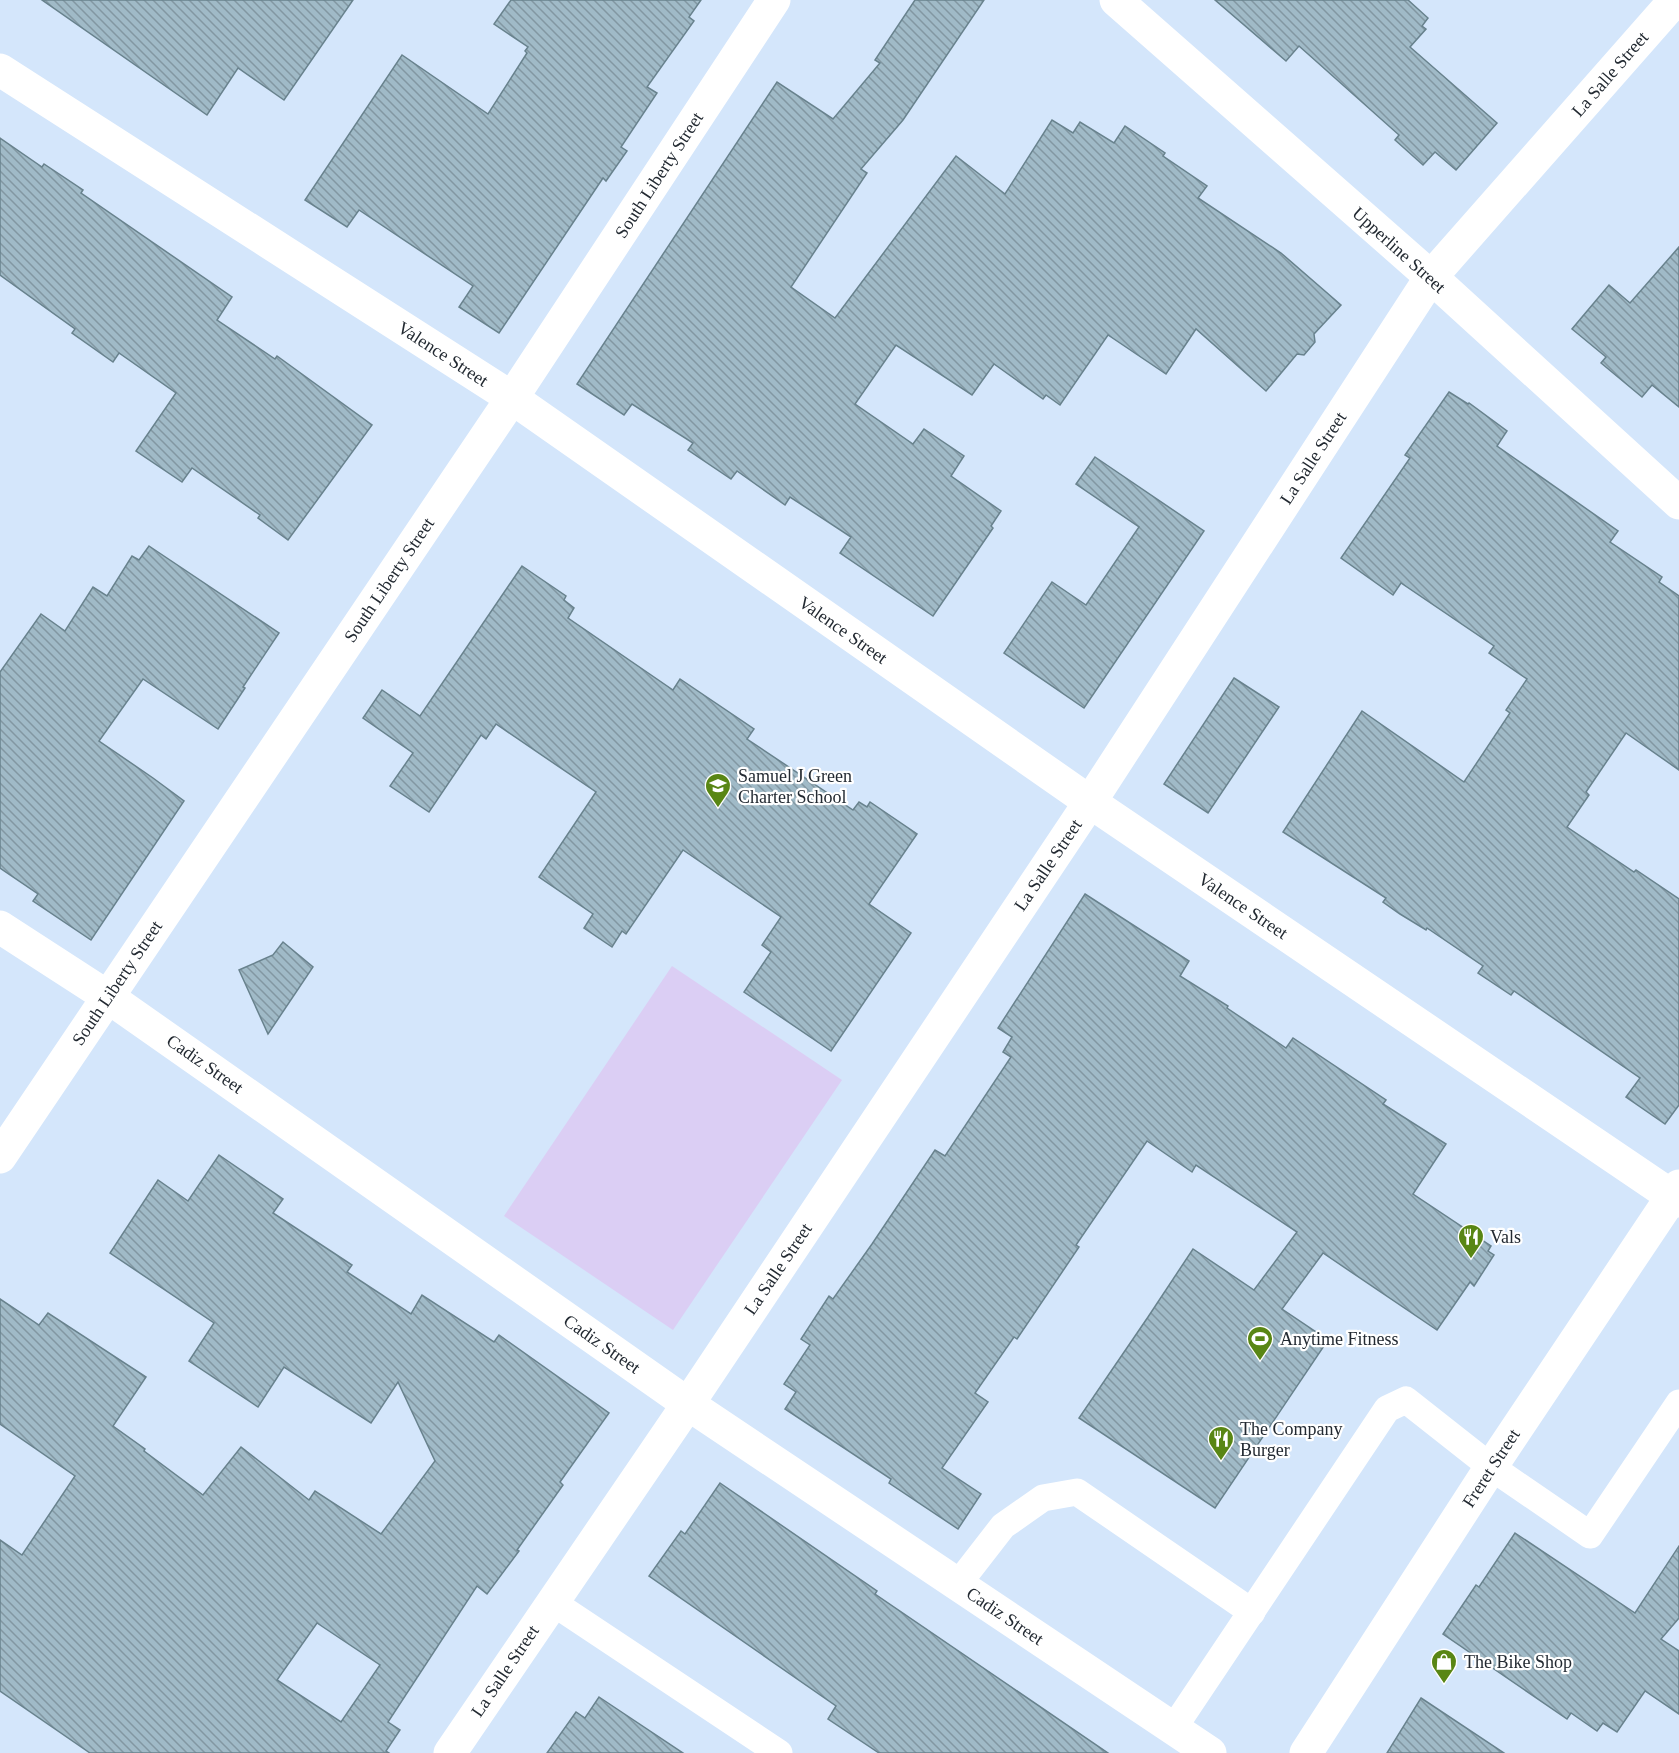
<svg xmlns="http://www.w3.org/2000/svg" width="1679" height="1753" font-family="Georgia,serif">
	<style>
		.green { fill: #dbcef4 }
		.building { fill: url(#building-back-hatch); stroke: #68828d; stroke-width: 1.5; fill-rule: evenodd }
		.lines { fill: none; stroke-linecap: round; stroke-linejoin: round }
		.lane { stroke: #fff; stroke-width: 27 }
		.street { stroke: #fff; stroke-width: 33 }
		.labels { text-anchor: middle; stroke-width: 4.5; stroke-linejoin: round; paint-order: stroke }
		.street-label { font-size: 18px; fill: #232a32; stroke: #fff }
		.poi-label { font-size: 18px; fill: #232a32; stroke: #fff; text-anchor: start }
	</style>
	<defs>
		<pattern id="building-back-hatch" width="6" height="6" patternUnits="userSpaceOnUse" patternTransform="scale(1.5)"><rect width="6" height="6" fill="#a0bac7"/><path d="M-1 5l2 2M0 0l6 6M5-1l2 2" fill="none" stroke="#8297a2"/></pattern>
	</defs>
	<rect width="100%" height="100%" fill="#d4e6fb"/>
	<path class="green" d="M 672,966 L 842,1080 L 673,1330 L 504,1216 Z"/>
	<g class="building">
		<path d="M 42,0 L 353,0 L 284,100 L 238,68 L 207,115 Z"/>
		<path d="M 511,0 L 701,0 L 689,17 L 694,21 L 647,87 L 657,93 L 621,147 L 627,151 L 606,181 L 603,178 L 499,333 L 459,307 L 473,286 L 359,210 L 347,227 L 305,200 L 402,55 L 488,114 L 527,53 L 525,51 L 528,47 L 494,24 Z"/>
		<path d="M 915,0 L 984,0 L 903,120 L 861,169 L 867,173 L 791,287 L 835,318 L 956,156 L 1005,194 L 1052,120 L 1073,133 L 1080,122 L 1114,143 L 1125,126 L 1165,153 L 1163,156 L 1207,186 L 1198,198 L 1281,253 L 1341,305 L 1314,334 L 1315,342 L 1304,355 L 1297,354 L 1266,391 L 1196,329 L 1166,374 L 1108,335 L 1060,405 L 1046,395 L 1043,399 L 994,364 L 972,395 L 896,345 L 855,404 L 913,444 L 924,429 L 964,456 L 951,476 L 1001,511 L 991,526 L 993,528 L 933,616 L 840,553 L 851,537 L 790,497 L 785,505 L 737,471 L 731,479 L 688,450 L 693,443 L 632,404 L 624,415 L 577,384 L 777,82 L 833,119 L 880,63 L 875,60 Z"/>
		<path d="M 1215,0 L 1408,0 L 1428,18 L 1422,26 L 1426,29 L 1410,47 L 1497,123 L 1456,170 L 1435,152 L 1423,165 L 1395,140 L 1399,135 L 1299,46 L 1286,61 Z"/>
		<path d="M 0,138 L 42,167 L 44,164 L 83,190 L 81,193 L 232,297 L 217,320 L 275,359 L 277,356 L 372,425 L 288,540 L 258,518 L 260,515 L 192,468 L 182,482 L 136,451 L 176,393 L 119,353 L 113,362 L 72,333 L 75,329 L 0,275 Z"/>
		<path d="M 1679,247 L 1679,407 L 1652,385 L 1642,397 L 1601,363 L 1606,357 L 1572,329 L 1609,285 L 1630,303 Z"/>
		<path d="M 1449,392 L 1468,404 L 1469,403 L 1507,431 L 1497,446 L 1618,531 L 1610,542 L 1662,577 L 1659,582 L 1679,596 L 1679,770 L 1626,733 L 1586,792 L 1589,795 L 1567,827 L 1634,872 L 1636,870 L 1679,899 L 1679,1105 L 1665,1124 L 1626,1097 L 1640,1078 L 1514,991 L 1511,995 L 1478,973 L 1483,966 L 1427,928 L 1426,930 L 1400,914 L 1383,902 L 1386,898 L 1283,832 L 1362,711 L 1464,782 L 1510,713 L 1506,710 L 1527,679 L 1489,653 L 1494,646 L 1401,583 L 1393,595 L 1341,558 L 1410,458 L 1405,455 Z"/>
		<path d="M 1095,457 L 1204,531 L 1084,708 L 1004,653 L 1052,582 L 1086,605 L 1139,527 L 1076,484 Z"/>
		<path d="M 149,546 L 279,633 L 243,687 L 245,688 L 218,729 L 143,679 L 99,741 L 153,778 L 184,801 L 91,940 L 33,901 L 38,894 L 0,868 L 0,672 L 41,614 L 65,631 L 93,587 L 107,596 L 132,556 L 139,560 Z"/>
		<path d="M 522,566 L 566,596 L 564,600 L 574,608 L 568,618 L 673,690 L 680,679 L 754,729 L 747,739 L 853,810 L 859,802 L 867,807 L 870,802 L 917,834 L 869,904 L 911,933 L 831,1051 L 744,992 L 771,952 L 762,945 L 781,917 L 683,850 L 626,934 L 622,931 L 612,947 L 584,928 L 593,914 L 539,877 L 596,792 L 496,724 L 486,739 L 481,735 L 429,812 L 390,786 L 413,753 L 363,718 L 382,690 L 420,716 Z"/>
		<path d="M 1234,678 L 1279,707 L 1208,813 L 1164,784 Z"/>
		<path d="M 1085,894 L 1189,961 L 1180,976 L 1228,1006 L 1227,1008 L 1286,1048 L 1293,1038 L 1386,1100 L 1383,1104 L 1446,1144 L 1413,1194 L 1491,1246 L 1488,1251 L 1494,1255 L 1474,1286 L 1470,1282 L 1437,1330 L 1323,1253 L 1282,1309 L 1328,1340 L 1215,1508 L 1079,1418 L 1148,1317 L 1193,1249 L 1254,1290 L 1297,1232 L 1196,1165 L 1192,1172 L 1147,1141 L 1076,1245 L 1079,1247 L 1017,1339 L 1014,1337 L 975,1393 L 988,1402 L 942,1468 L 981,1494 L 958,1529 L 889,1483 L 891,1479 L 785,1409 L 796,1392 L 784,1384 L 810,1345 L 801,1339 L 829,1296 L 833,1299 L 872,1244 L 935,1150 L 945,1156 L 1011,1057 L 1003,1052 L 1012,1037 L 998,1028 Z"/>
		<path d="M 283,942 L 313,967 L 268,1034 L 239,970 L 273,955 Z"/>
		<path d="M 219,1155 L 283,1199 L 273,1213 L 352,1265 L 347,1272 L 411,1314 L 422,1295 L 494,1342 L 499,1335 L 609,1413 L 560,1482 L 563,1485 L 517,1550 L 519,1551 L 487,1594 L 477,1586 L 388,1722 L 400,1730 L 386,1751 L 389,1753 L 90,1753 L 0,1691 L 0,1540 L 22,1555 L 75,1476 L 0,1424 L 0,1299 L 39,1325 L 48,1313 L 146,1377 L 113,1426 L 145,1449 L 144,1451 L 203,1495 L 241,1447 L 309,1500 L 315,1491 L 381,1534 L 435,1461 L 398,1382 L 371,1423 L 284,1367 L 258,1407 L 189,1361 L 214,1323 L 110,1253 L 158,1180 L 188,1201 ZM 317,1623 L 380,1665 L 341,1722 L 277,1680 Z"/>
		<path d="M 720,1483 L 877,1591 L 875,1594 L 1108,1753 L 879,1753 L 828,1719 L 836,1706 L 649,1576 L 681,1531 L 685,1534 Z"/>
		<path d="M 1515,1533 L 1635,1613 L 1679,1546 L 1679,1618 L 1661,1639 L 1679,1651 L 1679,1714 L 1645,1691 L 1617,1732 L 1603,1723 L 1597,1731 L 1571,1713 L 1567,1719 L 1443,1634 L 1476,1585 L 1479,1587 Z"/>
		<path d="M 599,1697 L 683,1753 L 547,1753 L 576,1712 L 585,1718 Z"/>
		<path d="M 1421,1698 L 1504,1753 L 1387,1753 Z"/>
	</g>
	<g class="lines">
		<g class="lane">
			<path d="M 958,1584 L 1003,1526 L 1043,1498 L 1077,1492 L 1252,1612"/>
			<path d="M 552,1602 L 779,1753"/>
			<path d="M 1173,1729 L 1387,1409 L 1406,1400 L 1491,1467 L 1590,1535 L 1679,1403"/>
		</g>
		<g class="street">
			<path d="M 1116,0 L 1431,277 L 1679,503"/>
			<path d="M 0,70 L 512,398 L 1090,802 L 1679,1201"/>
			<path d="M 0,927 L 108,997 L 688,1404 L 1210,1753"/>
			<path d="M 0,1157 L 512,398 L 774,0"/>
			<path d="M 450,1753 L 688,1404 L 1090,802 L 1431,277 L 1675,0"/>
			<path d="M 1306,1753 L 1491,1467 L 1679,1186"/>
		</g>
	</g>
	<defs>
		<symbol id="school-pin" viewBox="-11 -11 22 30"><path d="M0 17L-7.5 6A9.5 9.5 0 1 1 7.5 6Z" fill="#598614" stroke="#fff"/><path d="M0-5L7-2L0 1L-7-2ZM-4 1L0 2.5L4 1V4Q0 6-4 4Z" fill="#fff"/></symbol>
		<symbol id="restaurant-pin" viewBox="-11 -11 22 30"><path d="M0 17L-7.5 6A9.5 9.5 0 1 1 7.5 6Z" fill="#598614" stroke="#fff"/><path d="M-5-6h1v4h1v-4h1v4h1v-4h1v5L-1.5 .5V6h-2V.5L-5-1ZM5-6V6H3V1.5H1.5Q1.5-4 5-6Z" fill="#fff"/></symbol>
		<symbol id="stadium-pin" viewBox="-11 -11 22 30"><path d="M0 17L-7.5 6A9.5 9.5 0 1 1 7.5 6Z" fill="#598614" stroke="#fff"/><path d="M0-5a6.5 5 0 1 0 0 10a6.5 5 0 1 0 0-10ZM-3.5-1.8h7v3.6h-7Z" fill="#fff"/></symbol>
		<symbol id="shop-pin" viewBox="-11 -11 22 30"><path d="M0 17L-7.5 6A9.5 9.5 0 1 1 7.5 6Z" fill="#598614" stroke="#fff"/><path d="M-5-2.5h2.3a2.7 3.5 0 0 1 5.4 0H5L5.5 6h-11ZM-1.5-2.5h3a1.5 2.3 0 0 0-3 0Z" fill="#fff"/></symbol>
	</defs>
	<g fill-rule="evenodd">
		<use href="#school-pin" x="703" y="771" width="30" height="40"/>
		<use href="#restaurant-pin" x="1456" y="1222" width="30" height="40"/>
		<use href="#stadium-pin" x="1245" y="1324" width="30" height="40"/>
		<use href="#restaurant-pin" x="1206" y="1424" width="30" height="40"/>
		<use href="#shop-pin" x="1429" y="1647" width="30" height="40"/>
	</g>
	<g class="labels">
		<g class="street-label">
			<text transform="translate(1610 74) rotate(-49)" y="6">La Salle Street</text>
			<text transform="translate(659 175) rotate(-57)" y="6">South Liberty Street</text>
			<text transform="translate(1399 250) rotate(42)" y="6">Upperline Street</text>
			<text transform="translate(443 354) rotate(33)" y="6">Valence Street</text>
			<text transform="translate(1313 458) rotate(-57)" y="6">La Salle Street</text>
			<text transform="translate(389 580) rotate(-56)" y="6">South Liberty Street</text>
			<text transform="translate(843 630) rotate(35)" y="6">Valence Street</text>
			<text transform="translate(1048 865) rotate(-56)" y="6">La Salle Street</text>
			<text transform="translate(1243 906) rotate(34)" y="6">Valence Street</text>
			<text transform="translate(117 983) rotate(-56)" y="6">South Liberty Street</text>
			<text transform="translate(205 1064) rotate(35)" y="6">Cadiz Street</text>
			<text transform="translate(778 1269) rotate(-56)" y="6">La Salle Street</text>
			<text transform="translate(602 1344) rotate(35)" y="6">Cadiz Street</text>
			<text transform="translate(1491 1468) rotate(-57)" y="6">Freret Street</text>
			<text transform="translate(1005 1616) rotate(34)" y="6">Cadiz Street</text>
			<text transform="translate(505 1671) rotate(-56)" y="6">La Salle Street</text>
		</g>
		<g class="poi-label">
			<text x="738" y="782">Samuel J Green<tspan x="738" dy="21">Charter School</tspan></text>
			<text x="1490" y="1243">Vals</text>
			<text x="1280" y="1345">Anytime Fitness</text>
			<text x="1240" y="1435">The Company<tspan x="1240" dy="21">Burger</tspan></text>
			<text x="1464" y="1668">The Bike Shop</text>
		</g>
	</g>
</svg>
